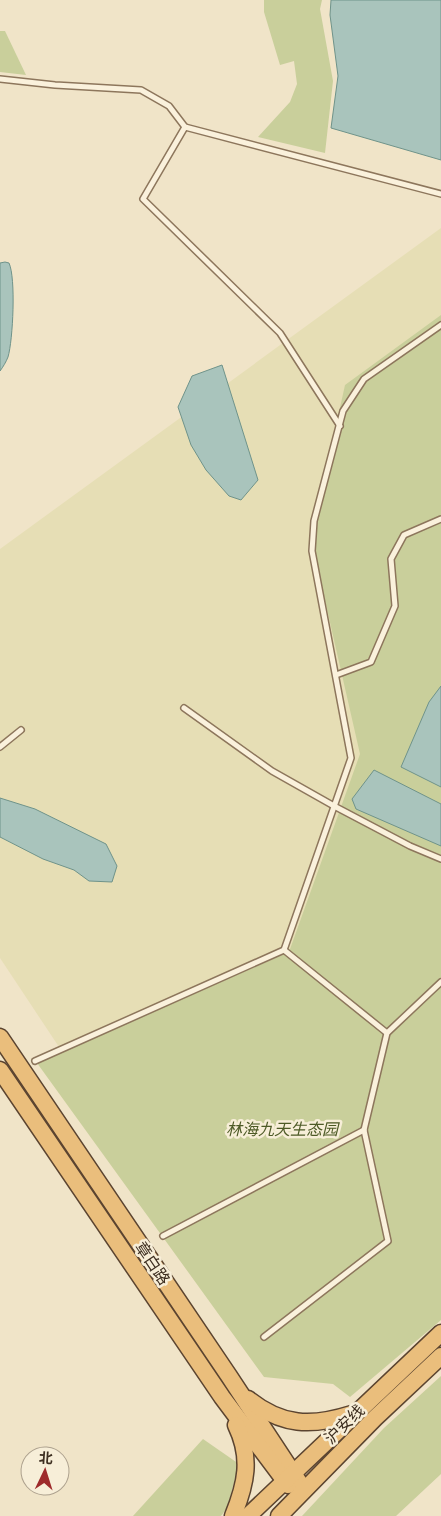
<svg xmlns="http://www.w3.org/2000/svg" width="441" height="1516" font-family="'Libre Baskerville','Noto Sans SC',serif">
	<style>
		.farmland { fill: #e6deb5 }
		.green { fill: #c9cf9b }
		.water { fill: #a9c4bc; stroke: #6f938a }
		.lines { fill: none; stroke-linecap: round; stroke-linejoin: round }
		.service-casing { stroke: #8d765c; stroke-width: 8 }
		.trunk-casing { stroke: #5b4430; stroke-width: 19 }
		.service { stroke: #faf1dc; stroke-width: 5 }
		.trunk { stroke: #eabe7c; stroke-width: 16 }
		.labels { text-anchor: middle; stroke-width: 5; stroke-linejoin: round; paint-order: stroke }
		.park-label { font-size: 16px; font-style: italic; fill: #4d5a26; stroke: #f7eed8 }
		.street-label { font-size: 16px; fill: #3d2e20; stroke: #f7eed8 }
	</style>
	<rect width="100%" height="100%" fill="#f0e4c8"/>
	<path class="farmland" d="M 441,228 L 441,992 L 258,1347 L 0,958 L 0,549 Z"/>
	<g class="green">
		<path d="M 264,0 L 322,0 L 320,9 L 333,81 L 325,153 L 258,137 L 290,102 L 297,84 L 294,61 L 280,65 L 264,12 Z"/>
		<path d="M 0,31 L 5,31 L 26,75 L 0,72 Z"/>
		<path d="M 441,315 L 441,1320 L 350,1397 L 333,1384 L 264,1377 L 37,1063 L 289,952 L 360,754 L 311,539 L 345,385 Z"/>
		<path d="M 441,1376 L 441,1474 L 396,1516 L 302,1516 L 384,1428 Z"/>
		<path d="M 203,1439 L 239,1464 L 227,1508 L 221,1516 L 133,1516 Z"/>
	</g>
	<g class="water">
		<path d="M 331,0 L 441,0 L 441,160 L 331,128 L 338,76 L 330,15 Z"/>
		<path d="M 5,262 L 9,263 C 16,278 13,340 8,357 C 6,362 3,367 0,371 L 0,263 Z"/>
		<path d="M 222,365 L 258,480 L 241,500 L 229,496 L 206,470 L 191,445 L 178,407 L 192,376 Z"/>
		<path d="M 441,686 L 441,787 L 401,767 L 429,702 Z"/>
		<path d="M 374,770 L 441,804 L 441,846 L 356,809 L 352,799 Z"/>
		<path d="M 0,798 L 35,809 L 106,844 L 117,866 L 112,882 L 89,881 L 74,870 L 43,859 L 0,837 Z"/>
	</g>
	<g class="lines">
		<defs>
			<g id="service">
				<path d="M 0,79 L 55,85 L 141,90 L 169,106 L 185,127 L 441,194"/>
				<path d="M 185,127 L 143,199 L 280,333 L 340,426"/>
				<path d="M 336,675 L 371,662 L 395,606 L 391,559 L 404,535 L 441,519"/>
				<path d="M 184,708 L 272,771 L 334,806 L 410,846 L 441,859"/>
				<path d="M 0,747 L 21,730"/>
				<path d="M 284,950 L 387,1033"/>
				<path d="M 35,1061 L 284,950 L 351,758 L 312,551 L 314,521 L 343,411 L 364,379 L 441,325"/>
				<path d="M 163,1236 L 364,1130"/>
				<path d="M 264,1337 L 388,1241 L 364,1130 L 387,1033 L 441,982"/>
			</g>
			<g id="trunk">
				<path d="M 0,1037 L 229,1376 L 304,1490"/>
				<path d="M 0,1070 L 222,1397 L 288,1485"/>
				<path d="M 248,1399 C 282,1426 311,1427 352,1414"/>
				<path d="M 233,1516 C 246,1484 252,1458 236,1425"/>
				<path d="M 248,1516 L 441,1333"/>
				<path d="M 279,1516 L 375,1418 L 441,1356"/>
			</g>
		</defs>
		<use href="#service" class="service-casing"/>
		<use href="#trunk" class="trunk-casing"/>
		<use href="#service" class="service"/>
		<use href="#trunk" class="trunk"/>
	</g>
	<g class="labels">
		<g class="park-label">
			<text x="282" y="1135">林海九天生态园</text>
		</g>
		<g class="street-label">
			<text transform="translate(153 1263) rotate(56)" y="6">章白路</text>
			<text transform="translate(344 1424) rotate(-44)" y="6">沪安线</text>
		</g>
	</g>
	<g transform="translate(45 1471) rotate(4)"><circle r="24" fill="#f7eed8" stroke="#ada18e"/>
	<path d="M0-4L9 19L0 12L-9 19Z" fill="#9e2a2b"/>
	<text y="-8" font-size="14" font-weight="bold" text-anchor="middle" fill="#3d2e20">北</text>
	</g>
</svg>
